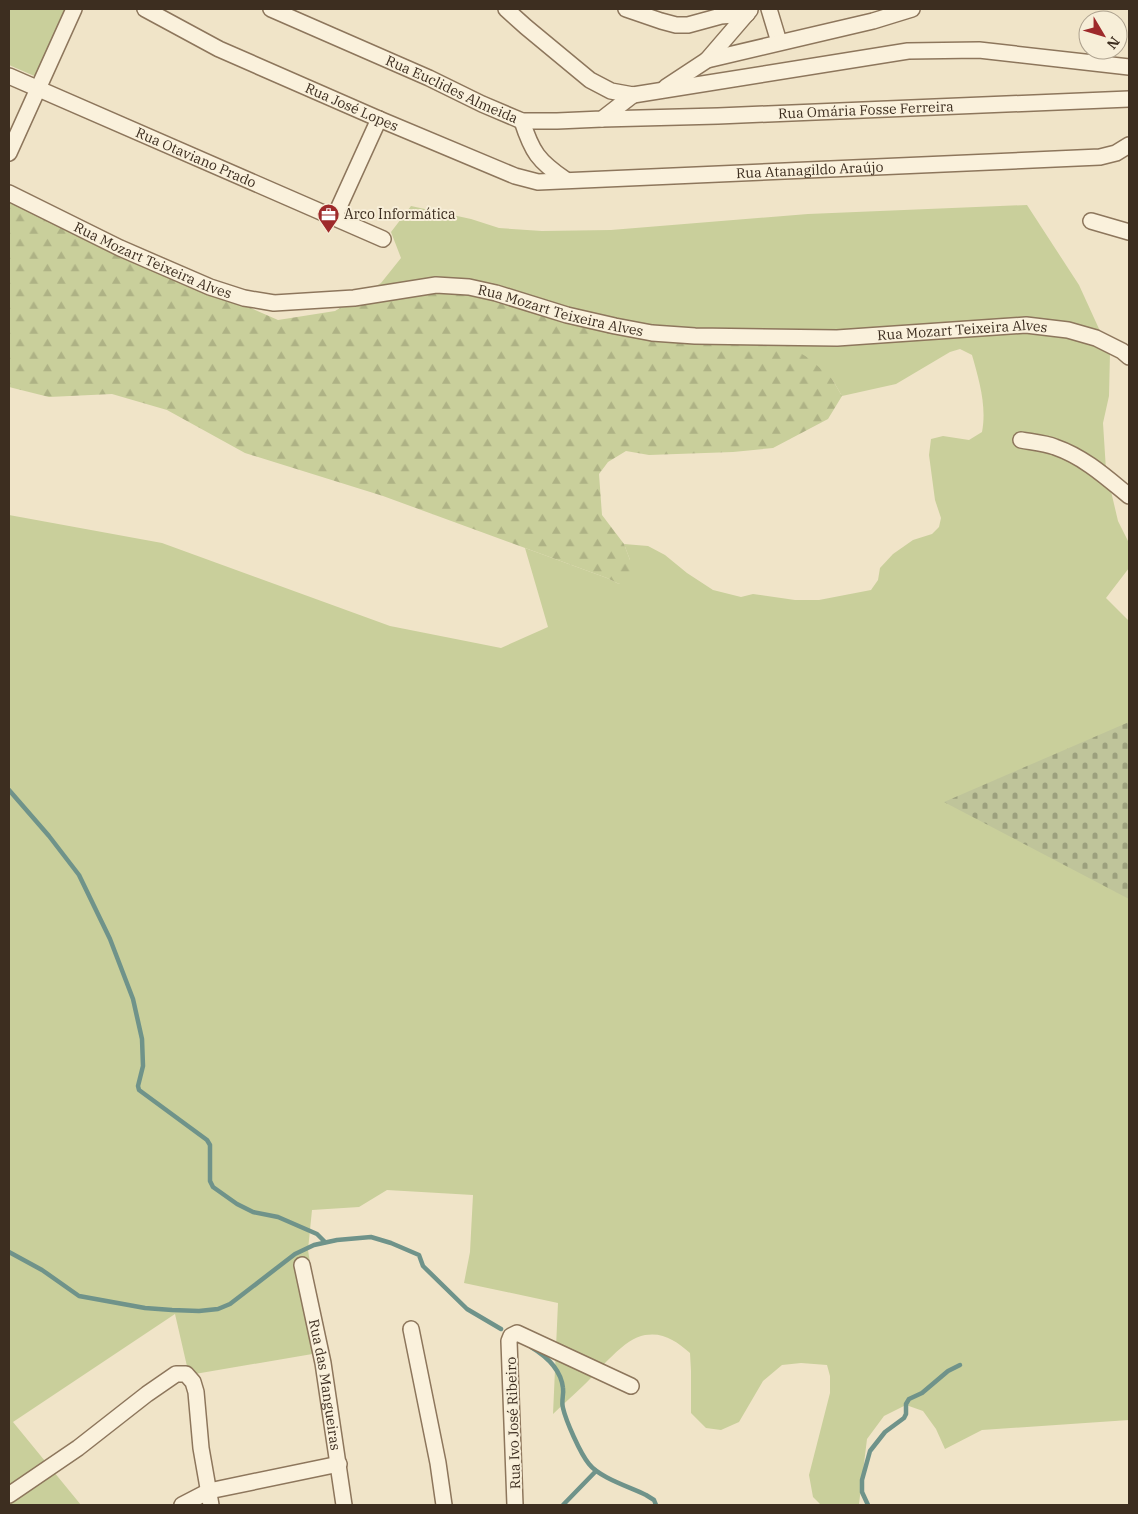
<svg xmlns="http://www.w3.org/2000/svg" width="1138" height="1514" font-family="'IBM Plex Serif',serif">
	<style>
		.grass { fill: #c9cf9b }
		.forest { fill: url(#forest-firs) }
		.cemetery { fill: url(#cemetery-stones) }
		.lines { fill: none; stroke-linecap: round; stroke-linejoin: round }
		.stream { stroke: #6f938a; stroke-width: 4.5 }
		.minor-casing { stroke: #8d765c; stroke-width: 18 }
		.minor { stroke: #faf1dc; stroke-width: 15 }
		.labels { text-anchor: middle; stroke-width: 4; stroke-linejoin: round; paint-order: stroke }
		.street-label { font-size: 14px; fill: #3d2e20; stroke: #f7eed8 }
		.poi-label { font-size: 14px; fill: #3d2e20; stroke: #f7eed8; text-anchor: start }
	</style>
	<defs>
		<pattern id="forest-firs" width="22" height="20" patternUnits="userSpaceOnUse" patternTransform="scale(1.25)"><rect width="22" height="20" fill="#c9cf9b"/><path d="M5 1l3.5 6h-7zM16 11l3.5 6h-7z" fill="#aeb285"/></pattern>
		<pattern id="cemetery-stones" width="16" height="16" patternUnits="userSpaceOnUse" patternTransform="scale(1.25)"><rect width="16" height="16" fill="#bfc49a"/><path d="M2 7V4a2 2 0 0 1 4 0v3zM10 15v-3a2 2 0 0 1 4 0v3z" fill="#9ca07d"/></pattern>
	</defs>
	<rect width="100%" height="100%" fill="#f0e4c8"/>
	<g class="grass">
		<path d="M 9,9 L 70,9 L 39,78 L 9,65 Z"/>
		<path d="M 1027,205 L 1079,285 L 1110,353 L 1109,396 L 1103,423 L 1106,470 L 1118,521 L 1129,543 L 1129,568 L 1106,598 L 1129,621 L 1129,1420 L 982,1430 L 945,1449 L 936,1429 L 923,1411 L 906,1405 L 884,1416 L 867,1439 L 859,1504 L 821,1505 L 813,1497 L 809,1475 L 830,1393 L 830,1376 L 827,1365 L 801,1363 L 782,1365 L 763,1381 L 739,1422 L 721,1430 L 706,1428 L 691,1413 L 691,1371 L 690,1353 C 676,1341 664,1332 645,1335 C 624,1338 599,1371 584,1385 C 574,1395 563,1404 553,1414 L 558,1303 L 464,1283 L 470,1252 L 473,1195 L 387,1190 L 359,1207 L 312,1210 L 308,1250 L 324,1352 L 189,1375 L 175,1314 L 13,1422 L 81,1505 L 9,1505 L 9,515 L 162,543 L 390,626 L 501,648 L 548,627 L 525,548 L 607,578 L 619,584 L 630,560 L 624,544 L 648,546 L 665,555 L 687,573 L 713,590 L 741,597 L 753,594 L 795,600 L 819,600 L 871,590 L 878,580 L 880,568 L 893,554 L 913,540 L 932,534 L 939,527 L 941,518 L 935,500 L 929,455 L 931,439 L 943,436 L 969,440 L 982,432 C 987,406 979,380 972,355 L 960,349 L 950,352 L 896,384 L 842,396 L 832,379 L 697,331 L 648,326 L 620,319 L 594,316 L 493,283 L 480,281 L 363,294 L 381,283 L 401,258 L 391,232 L 411,206 L 471,219 L 499,228 L 542,231 L 611,230 L 808,214 Z"/>
	</g>
	<path class="forest" d="M 9,201 L 278,320 L 335,311 L 363,294 L 480,281 L 493,283 L 594,316 L 620,319 L 648,326 L 781,341 L 810,359 L 832,379 L 842,396 L 828,419 L 773,448 L 733,452 L 649,455 L 626,451 L 608,462 L 599,474 L 602,515 L 624,544 L 630,560 L 630,572 L 619,584 L 607,578 L 383,496 L 245,453 L 167,410 L 112,394 L 49,397 L 9,387 Z"/>
	<path class="cemetery" d="M 1129,722 L 1129,899 L 944,802 Z"/>
	<g class="lines">
		<g class="stream">
			<path d="M 9,790 L 49,836 L 79,875 L 110,939 L 133,999 L 142,1039 L 143,1066 L 138,1086 L 139,1090 L 207,1140 L 210,1145 L 210,1181 L 213,1187 L 237,1204 L 253,1212 L 278,1217 L 317,1234 L 325,1242"/>
			<path d="M 9,1252 L 42,1270 L 79,1296 L 145,1308 L 172,1310 L 199,1311 L 218,1309 L 230,1304 L 295,1254 L 314,1245 L 337,1240 L 371,1237 L 391,1243 L 419,1255 L 423,1266 L 467,1309 L 501,1329"/>
			<path d="M 531,1347 C 546,1356 561,1370 563,1388 C 564,1395 561,1401 563,1408 C 566,1421 580,1453 589,1464 C 600,1478 630,1487 646,1495 L 654,1500 L 656,1505"/>
			<path d="M 563,1505 L 596,1471"/>
			<path d="M 868,1505 L 862,1492 L 862,1480 L 870,1451 L 885,1432 L 904,1418 L 906,1414 L 906,1404 L 909,1399 L 922,1393 L 948,1371 L 960,1365"/>
		</g>
		<defs>
			<g id="minor">
				<path id="s1" d="M 145,9 L 219,49 L 379,119 L 515,176 L 538,182 L 1100,157 L 1116,153 L 1129,145"/>
				<path id="s2" d="M 271,9 L 429,78 L 482,104 L 522,121 L 557,121 L 602,119 L 633,95"/>
				<path d="M 506,9 L 526,27 L 590,80 L 611,91 L 633,95 L 908,51 L 979,50 L 1129,67"/>
				<path d="M 626,9 L 661,21 L 676,25 L 688,25 L 721,16 L 747,14"/>
				<path d="M 769,9 L 779,42"/>
				<path d="M 707,60 L 750,10"/>
				<path id="s3" d="M 9,76 L 383,239"/>
				<path d="M 666,87 L 707,60 L 873,21 L 912,9"/>
				<path id="s4" d="M 602,119 L 718,116 L 1129,99"/>
				<path d="M 522,121 C 532,152 538,161 566,180"/>
				<path d="M 9,153 L 74,9"/>
				<path id="s5" d="M 9,193 L 120,248 L 210,287 L 244,298 L 274,303 L 354,298 L 436,285 L 469,287 L 496,293 L 567,315 L 615,326 L 652,333 L 695,336 L 837,338 L 1026,325 L 1068,330 L 1096,338 L 1122,351 L 1129,357"/>
				<path d="M 334,218 L 379,119"/>
				<path d="M 1091,221 L 1129,232"/>
				<path d="M 1021,440 C 1032,442 1045,443 1055,447 C 1084,457 1106,477 1129,496"/>
				<path id="s6" d="M 302,1265 L 323,1363 L 344,1505"/>
				<path d="M 411,1329 L 438,1463 L 444,1505"/>
				<path d="M 9,1495 L 78,1448 L 147,1394 L 176,1374 L 186,1374 L 193,1382 L 196,1392 L 201,1448 L 211,1505"/>
				<path d="M 182,1505 L 209,1491 L 339,1464"/>
				<path d="M 515,1505 L 509,1341 L 511,1336 L 517,1333 L 631,1386"/>
			</g>
		</defs>
		<use href="#minor" class="minor-casing"/>
		<use href="#minor" class="minor"/>
	</g>
	<defs>
		<symbol id="office-pin" viewBox="-11 -11 22 30"><path d="M0 17L-7.5 6A9.5 9.5 0 1 1 7.5 6Z" fill="#9e2a2b" stroke="#f7eed8"/><path d="M-6-3h4V-5.5h4V-3h4V5H-6ZM-1-4.5V-3h2v-1.5ZM-6 0V1H6V0Z" fill="#fff"/></symbol>
	</defs>
	<g fill-rule="evenodd">
		<use href="#office-pin" x="316" y="202" width="25" height="34"/>
	</g>
	<g class="labels">
		<g class="street-label">
			<text dy="5" stroke="none"><textPath href="#s2" startOffset="198">Rua Euclides Almeida</textPath></text>
			<text dy="5" stroke="none"><textPath href="#s1" startOffset="229">Rua José Lopes</textPath></text>
			<text dy="5" stroke="none"><textPath href="#s4" startOffset="264">Rua Omária Fosse Ferreira</textPath></text>
			<text dy="5" stroke="none"><textPath href="#s3" startOffset="204">Rua Otaviano Prado</textPath></text>
			<text dy="5" stroke="none"><textPath href="#s1" startOffset="702">Rua Atanagildo Araújo</textPath></text>
			<text dy="5" stroke="none"><textPath href="#s5" startOffset="159">Rua Mozart Teixeira Alves</textPath></text>
			<text dy="5" stroke="none"><textPath href="#s5" startOffset="579">Rua Mozart Teixeira Alves</textPath></text>
			<text dy="5" stroke="none"><textPath href="#s5" startOffset="984">Rua Mozart Teixeira Alves</textPath></text>
			<text dy="5" stroke="none"><textPath href="#s6" startOffset="122">Rua das Mangueiras</textPath></text>
			<text transform="translate(513 1423) rotate(-92)" y="5">Rua Ivo José Ribeiro</text>
		</g>
		<g class="poi-label">
			<text x="344" y="219">Arco Informática</text>
		</g>
	</g>
	<rect width="1138" height="1514" fill="none" stroke="#3d2e20" stroke-width="20"/>
	<g transform="translate(1103 35) rotate(128)"><circle r="24" fill="#f7eed8" stroke="#ada18e"/>
	<path d="M0-4L9 19L0 12L-9 19Z" fill="#9e2a2b"/>
	<text y="-8" font-size="14" font-weight="bold" text-anchor="middle" fill="#3d2e20">N</text>
	</g>
</svg>
